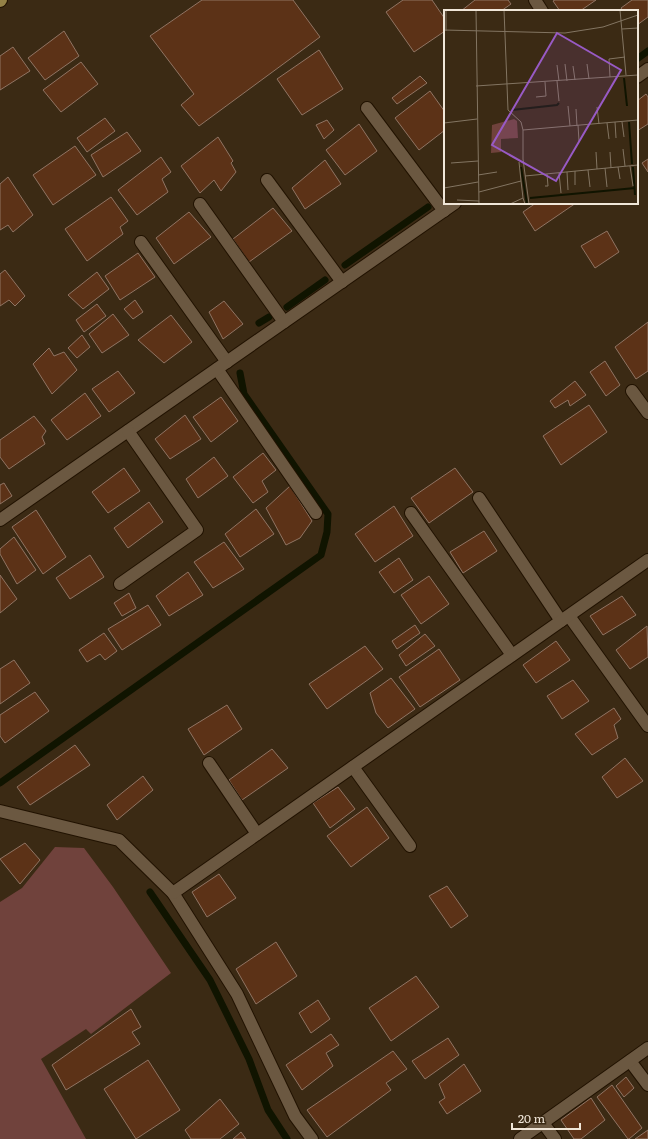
<svg xmlns="http://www.w3.org/2000/svg" width="648" height="1139" font-family="Literata,serif">
	<style>
		.green { fill: #70423c }
		.lines { fill: none; stroke-linecap: round; stroke-linejoin: round }
		.stream { stroke: #101400; stroke-width: 7 }
		.building { fill: #5c3217; stroke: #907463 }
		.minor-casing { stroke: #211200; stroke-width: 14 }
		.major-casing { stroke: #211200; stroke-width: 14 }
		.minor { stroke: #6b5841; stroke-width: 12 }
		.major { stroke: #948146; stroke-width: 12 }
		.inset-river { fill: none; stroke: #101400; stroke-width: 2 }
		.inset-road { fill: none; stroke: #837562; stroke-width: 1 }
		.view { fill: #985ac5; fill-opacity: 0.15; stroke: #985ac5; stroke-width: 2 }
		.inset-edge { fill: none; stroke: #f0e6d8; stroke-width: 2 }
	</style>
	<rect width="100%" height="100%" fill="#3b2a14"/>
	<path class="green" d="M 55,847 L 84,848 L 113,887 L 171,973 L 91,1034 L 86,1029 L 41,1059 L 86,1139 L 0,1139 L 0,902 L 22,888 Z"/>
	<g class="lines">
		<g class="stream">
			<path d="M 637,59 L 648,51"/>
			<path d="M 345,265 L 428,207"/>
			<path d="M 287,307 L 325,280"/>
			<path d="M 259,323 L 269,317"/>
			<path d="M 0,783 L 321,555 L 327,532 L 328,514 L 244,394 L 240,373"/>
			<path d="M 150,892 L 210,980 L 249,1059 L 268,1110 L 287,1139"/>
		</g>
	</g>
	<g class="building">
		<path d="M 202,0 L 293,0 L 320,37 L 199,126 L 181,105 L 194,94 L 150,36 Z"/>
		<path d="M 403,0 L 432,0 L 445,19 L 445,31 L 414,52 L 386,12 Z"/>
		<path d="M 475,0 L 508,0 L 511,4 L 501,11 L 461,11 Z"/>
		<path d="M 555,0 L 596,0 L 580,11 L 560,11 L 553,1 Z"/>
		<path d="M 632,0 L 648,0 L 648,17 L 637,25 L 637,11 L 623,11 L 621,8 Z"/>
		<path d="M 64,31 L 79,56 L 45,80 L 28,58 Z"/>
		<path d="M 13,47 L 30,71 L 0,90 L 0,56 Z"/>
		<path d="M 319,50 L 343,89 L 302,115 L 277,79 Z"/>
		<path d="M 81,62 L 98,84 L 61,112 L 43,90 Z"/>
		<path d="M 420,76 L 427,83 L 397,104 L 392,98 Z"/>
		<path d="M 430,91 L 445,112 L 445,130 L 419,150 L 395,118 Z"/>
		<path d="M 646,94 L 648,97 L 648,124 L 637,131 L 637,101 Z"/>
		<path d="M 105,118 L 115,131 L 87,152 L 77,138 Z"/>
		<path d="M 327,120 L 334,130 L 324,139 L 316,125 Z"/>
		<path d="M 359,124 L 377,151 L 345,175 L 326,150 Z"/>
		<path d="M 127,132 L 141,151 L 103,177 L 91,155 Z"/>
		<path d="M 218,137 L 233,161 L 231,163 L 236,172 L 221,191 L 214,180 L 200,193 L 181,166 Z"/>
		<path d="M 75,146 L 96,175 L 53,205 L 33,175 Z"/>
		<path d="M 161,157 L 171,172 L 162,179 L 168,192 L 137,215 L 118,190 Z"/>
		<path d="M 648,159 L 648,172 L 642,163 Z"/>
		<path d="M 325,160 L 341,184 L 305,209 L 292,188 Z"/>
		<path d="M 8,177 L 33,215 L 13,232 L 8,225 L 0,230 L 0,184 Z"/>
		<path d="M 111,197 L 128,221 L 120,227 L 123,234 L 87,261 L 65,229 Z"/>
		<path d="M 536,203 L 576,203 L 535,231 L 523,212 Z"/>
		<path d="M 273,208 L 292,231 L 249,262 L 233,239 Z"/>
		<path d="M 189,212 L 211,237 L 174,264 L 156,238 Z"/>
		<path d="M 607,231 L 619,252 L 595,268 L 581,246 Z"/>
		<path d="M 138,253 L 155,277 L 120,300 L 105,276 Z"/>
		<path d="M 5,270 L 25,296 L 15,306 L 9,300 L 0,306 L 0,274 Z"/>
		<path d="M 97,272 L 109,289 L 83,309 L 68,295 Z"/>
		<path d="M 135,300 L 143,312 L 133,319 L 124,309 Z"/>
		<path d="M 224,301 L 243,324 L 223,339 L 209,312 Z"/>
		<path d="M 97,304 L 106,316 L 84,332 L 76,320 Z"/>
		<path d="M 113,314 L 129,335 L 102,353 L 89,334 Z"/>
		<path d="M 171,315 L 192,342 L 164,363 L 138,340 Z"/>
		<path d="M 648,322 L 648,371 L 636,379 L 615,347 Z"/>
		<path d="M 82,335 L 90,347 L 77,358 L 68,348 Z"/>
		<path d="M 49,348 L 54,356 L 64,352 L 77,370 L 52,394 L 33,364 Z"/>
		<path d="M 605,361 L 620,385 L 606,396 L 590,372 Z"/>
		<path d="M 118,371 L 135,393 L 109,412 L 92,389 Z"/>
		<path d="M 575,381 L 586,395 L 570,406 L 568,400 L 555,408 L 550,401 Z"/>
		<path d="M 85,393 L 101,416 L 67,440 L 51,420 Z"/>
		<path d="M 221,397 L 238,421 L 211,442 L 193,417 Z"/>
		<path d="M 589,405 L 607,432 L 561,465 L 543,436 Z"/>
		<path d="M 185,415 L 201,439 L 170,459 L 155,439 Z"/>
		<path d="M 34,416 L 46,431 L 42,437 L 45,444 L 9,469 L 0,457 L 0,440 Z"/>
		<path d="M 263,453 L 276,470 L 262,481 L 268,492 L 253,503 L 233,477 Z"/>
		<path d="M 214,457 L 228,476 L 198,498 L 186,479 Z"/>
		<path d="M 124,468 L 140,491 L 108,513 L 92,492 Z"/>
		<path d="M 455,468 L 473,492 L 429,523 L 411,498 Z"/>
		<path d="M 4,483 L 12,496 L 0,504 L 0,485 Z"/>
		<path d="M 290,486 L 312,521 L 300,538 L 286,545 L 266,508 Z"/>
		<path d="M 149,502 L 163,522 L 128,548 L 114,528 Z"/>
		<path d="M 394,506 L 413,536 L 375,562 L 355,534 Z"/>
		<path d="M 256,509 L 274,534 L 240,557 L 225,534 Z"/>
		<path d="M 36,510 L 66,557 L 43,574 L 12,527 Z"/>
		<path d="M 484,531 L 497,551 L 463,573 L 450,552 Z"/>
		<path d="M 14,537 L 36,570 L 17,584 L 0,554 L 0,549 Z"/>
		<path d="M 224,542 L 244,569 L 213,588 L 194,562 Z"/>
		<path d="M 90,555 L 104,577 L 70,599 L 56,578 Z"/>
		<path d="M 399,558 L 413,580 L 394,593 L 379,572 Z"/>
		<path d="M 188,572 L 203,595 L 169,616 L 156,596 Z"/>
		<path d="M 0,575 L 17,599 L 0,613 Z"/>
		<path d="M 429,576 L 449,604 L 421,624 L 401,595 Z"/>
		<path d="M 129,593 L 136,608 L 122,616 L 114,603 Z"/>
		<path d="M 622,596 L 636,615 L 603,635 L 590,616 Z"/>
		<path d="M 148,605 L 161,625 L 122,650 L 108,629 Z"/>
		<path d="M 415,625 L 420,633 L 397,649 L 392,641 Z"/>
		<path d="M 647,626 L 648,657 L 630,669 L 616,650 Z"/>
		<path d="M 104,633 L 117,651 L 105,660 L 100,654 L 87,662 L 79,650 Z"/>
		<path d="M 425,634 L 435,646 L 406,666 L 399,655 Z"/>
		<path d="M 556,641 L 570,660 L 536,683 L 523,665 Z"/>
		<path d="M 365,646 L 383,669 L 327,709 L 309,684 Z"/>
		<path d="M 439,649 L 460,680 L 420,707 L 399,677 Z"/>
		<path d="M 14,660 L 30,683 L 0,704 L 0,669 Z"/>
		<path d="M 391,678 L 415,709 L 388,728 L 376,713 L 370,693 Z"/>
		<path d="M 573,680 L 589,701 L 562,719 L 547,696 Z"/>
		<path d="M 35,692 L 49,711 L 5,743 L 0,736 L 0,715 Z"/>
		<path d="M 227,705 L 242,729 L 204,755 L 188,729 Z"/>
		<path d="M 614,708 L 621,719 L 614,725 L 618,738 L 592,755 L 575,734 Z"/>
		<path d="M 75,745 L 90,765 L 30,805 L 17,787 Z"/>
		<path d="M 272,749 L 288,768 L 242,800 L 229,780 Z"/>
		<path d="M 625,758 L 643,781 L 617,798 L 602,777 Z"/>
		<path d="M 143,776 L 153,790 L 117,820 L 107,805 Z"/>
		<path d="M 338,787 L 355,809 L 330,828 L 313,803 Z"/>
		<path d="M 367,807 L 389,838 L 351,867 L 327,836 Z"/>
		<path d="M 25,843 L 40,860 L 20,884 L 0,859 Z"/>
		<path d="M 219,874 L 236,898 L 207,917 L 192,892 Z"/>
		<path d="M 447,886 L 468,916 L 451,928 L 429,896 Z"/>
		<path d="M 276,942 L 297,976 L 256,1004 L 236,969 Z"/>
		<path d="M 416,976 L 439,1007 L 391,1041 L 369,1008 Z"/>
		<path d="M 318,1000 L 330,1019 L 311,1033 L 299,1013 Z"/>
		<path d="M 131,1009 L 141,1027 L 132,1032 L 140,1044 L 66,1090 L 52,1065 Z"/>
		<path d="M 331,1034 L 339,1045 L 326,1053 L 333,1066 L 302,1090 L 286,1065 Z"/>
		<path d="M 448,1038 L 459,1055 L 425,1079 L 412,1061 Z"/>
		<path d="M 393,1051 L 407,1069 L 386,1083 L 391,1090 L 327,1137 L 307,1110 Z"/>
		<path d="M 148,1060 L 180,1110 L 136,1139 L 104,1089 Z"/>
		<path d="M 464,1064 L 481,1091 L 447,1114 L 439,1102 L 445,1098 L 439,1084 Z"/>
		<path d="M 626,1077 L 634,1088 L 624,1097 L 616,1086 Z"/>
		<path d="M 612,1085 L 642,1128 L 629,1139 L 628,1139 L 597,1097 Z"/>
		<path d="M 591,1098 L 605,1120 L 581,1139 L 574,1139 L 561,1120 Z"/>
		<path d="M 220,1099 L 239,1124 L 220,1139 L 191,1139 L 185,1130 Z"/>
		<path d="M 648,1130 L 648,1139 L 635,1139 Z"/>
		<path d="M 241,1132 L 246,1139 L 233,1139 Z"/>
	</g>
	<g class="lines">
		<defs>
			<g id="minor">
				<path d="M 535,0 L 542,11"/>
				<path d="M 637,77 L 648,69"/>
				<path d="M 367,108 L 444,211"/>
				<path d="M 267,180 L 342,282"/>
				<path d="M 200,204 L 284,322"/>
				<path d="M 141,242 L 227,362"/>
				<path d="M 217,369 L 316,513"/>
				<path d="M 632,391 L 648,413"/>
				<path d="M 479,498 L 561,621"/>
				<path d="M 411,513 L 512,655"/>
				<path d="M 0,520 L 455,203"/>
				<path d="M 120,584 L 197,530 L 128,431"/>
				<path d="M 569,616 L 648,726"/>
				<path d="M 209,763 L 257,834"/>
				<path d="M 353,767 L 410,846"/>
				<path d="M 0,811 L 119,840 L 173,893 L 237,994 L 295,1116 L 312,1139"/>
				<path d="M 173,893 L 648,560"/>
				<path d="M 630,1061 L 648,1085"/>
				<path d="M 543,1123 L 555,1139"/>
				<path d="M 520,1139 L 648,1048"/>
			</g>
			<path id="major" d="M 0,1 L 1,0"/>
		</defs>
		<use href="#minor" class="minor-casing"/>
		<use href="#major" class="major-casing"/>
		<use href="#minor" class="minor"/>
		<use href="#major" class="major"/>
	</g>
	<g transform="translate(444 10)">
		<rect width="194" height="194" fill="#3b2a14"/>
		<path d="M 70,109 L 73,111 L 74,128 L 57,129 L 57,142 L 47,143 L 48,115 Z" fill="#70423c"/>
		<path class="inset-river" d="M 180,68 L 183,96M 68,100 L 113,95 L 115,93M 185,112 L 188,154M 77,157 L 83,194M 189,157 L 191,185M 86,188 L 191,178"/>
		<path class="inset-road" d="M 32,0 L 35,194M 60,0 L 64,100 L 77,112 L 79,120 L 79,149 L 85,194M 176,0 L 182,65M 178,19 L 194,18M 0,20 L 121,23 L 159,17 L 194,5M 2,21 L 2,0M 121,54 L 123,71M 143,54 L 145,69M 113,55 L 115,71M 129,56 L 131,70M 166,67 L 165,49 L 181,47M 113,71 L 115,91M 32,76 L 194,65M 92,87 L 102,86 L 101,72M 124,96 L 126,116M 153,97 L 155,114M 132,99 L 133,116M 171,112 L 172,128M 178,112 L 180,127M 0,113 L 33,109M 163,113 L 165,129M 134,115 L 135,131M 79,120 L 194,110M 179,139 L 181,156M 152,142 L 153,159M 166,142 L 167,158M 75,152 L 77,171M 7,153 L 34,151M 186,156 L 189,176M 174,157 L 176,169M 161,158 L 163,177M 144,160 L 146,177M 131,161 L 131,175M 123,162 L 124,180M 115,163 L 117,183M 34,165 L 53,162M 81,166 L 194,155M 101,176 L 104,176 L 103,164M 0,178 L 34,172M 35,182 L 77,171 L 79,188M 13,190 L 35,191M 66,194 L 79,188 L 81,194"/>
		<path class="view" d="M 113,23 L 177,60 L 112,171 L 48,135 Z"/>
		<rect width="194" height="194" class="inset-edge"/>
	</g>
	<path d="M512 1123v6h68v-6" fill="none" stroke="#f0e6d8" stroke-width="2"/>
	<text x="518" y="1123" font-size="12" fill="#f0e6d8" stroke="#3b2a14" stroke-width="3" paint-order="stroke">20 m</text>
</svg>
